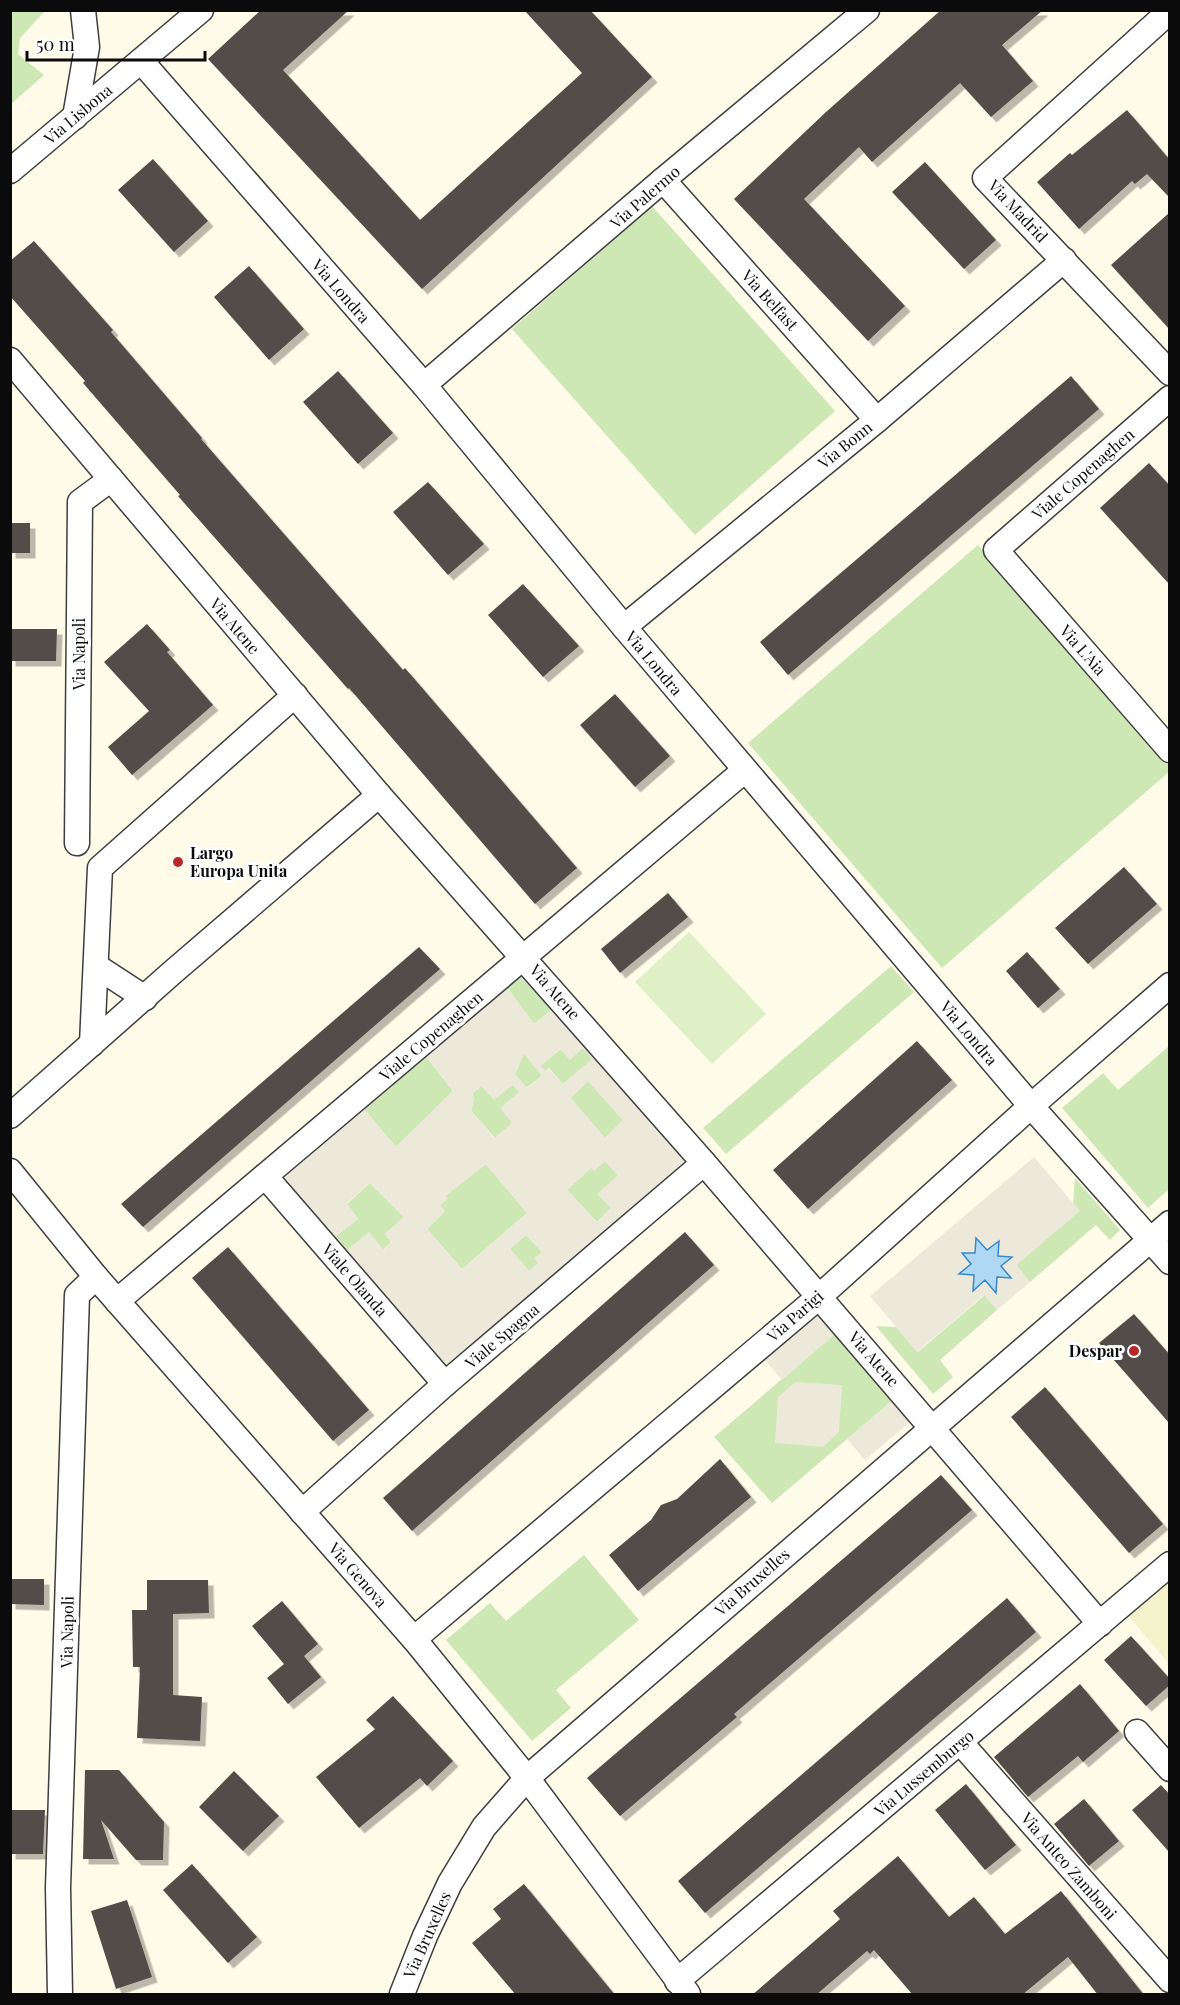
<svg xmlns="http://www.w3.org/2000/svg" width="1180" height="2005" font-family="'Playfair Display',serif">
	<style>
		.farmland { fill: #f3f2cb }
		.green { fill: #cde7b5 }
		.pitch { fill: #dfefc6 }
		.plaza { fill: #ede9da; fill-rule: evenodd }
		.water { fill: #afd8f5; stroke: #3889ca; stroke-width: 1.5 }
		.building { fill: #534d48; filter: url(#shadow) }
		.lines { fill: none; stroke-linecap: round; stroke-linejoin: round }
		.street-casing { stroke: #3e3e3e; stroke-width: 27 }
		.street { stroke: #fff; stroke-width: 24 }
		.poi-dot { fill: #b72727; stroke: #fff; stroke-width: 2 }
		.labels { text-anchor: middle; stroke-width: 6; stroke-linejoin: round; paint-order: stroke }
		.street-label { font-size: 16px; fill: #0b0b0b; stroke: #fff }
		.poi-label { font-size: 16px; font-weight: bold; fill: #0b0b0b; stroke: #fff; text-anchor: start }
	</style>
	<defs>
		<filter id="shadow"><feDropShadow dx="5.5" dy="5.5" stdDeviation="0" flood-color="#0004"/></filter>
	</defs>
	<rect width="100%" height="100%" fill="#fffbe9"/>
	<path class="farmland" d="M 1169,1577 L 1169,1664 L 1127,1614 Z"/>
	<g class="green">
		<path d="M 11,11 L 45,11 L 20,38 L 18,54 L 44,75 L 11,104 Z"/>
		<path d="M 652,206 L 835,411 L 695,535 L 512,329 Z"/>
		<path d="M 978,545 L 1169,766 L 1169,772 L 942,968 L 748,743 Z"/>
		<path d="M 891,966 L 914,992 L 726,1154 L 703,1128 Z"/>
		<path d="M 515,971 L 553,1009 L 534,1024 L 503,982 Z"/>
		<path d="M 1169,1046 L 1169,1189 L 1148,1208 L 1062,1108 L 1103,1073 L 1118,1090 Z"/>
		<path d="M 583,1048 L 593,1059 L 563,1084 L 549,1068 L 545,1071 L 540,1066 L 561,1049 Z"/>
		<path d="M 524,1053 L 542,1076 L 526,1088 L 515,1074 Z"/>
		<path d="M 425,1055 L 453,1091 L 396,1147 L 363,1108 Z"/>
		<path d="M 588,1081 L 623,1120 L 605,1138 L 570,1098 Z"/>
		<path d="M 513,1085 L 519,1092 L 513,1123 L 495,1138 L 471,1111 L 474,1098 L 472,1094 L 481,1086 Z"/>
		<path d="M 605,1161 L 618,1175 L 611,1208 L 597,1222 L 567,1190 L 591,1168 Z"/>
		<path d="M 486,1164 L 527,1213 L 462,1269 L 427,1229 L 444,1212 L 440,1205 L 447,1199 L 445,1196 Z"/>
		<path d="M 1075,1178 L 1120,1230 L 1110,1240 L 1096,1225 L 1030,1282 L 1016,1265 L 1079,1211 L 1073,1204 Z"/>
		<path d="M 370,1183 L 404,1217 L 385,1234 L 391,1242 L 383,1250 L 347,1250 L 336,1236 L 358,1219 L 347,1204 Z"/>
		<path d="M 526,1235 L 542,1252 L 538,1263 L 529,1271 L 510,1249 Z"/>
		<path d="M 985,1295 L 997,1310 L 940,1360 L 953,1377 L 933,1394 L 876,1326 L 896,1327 L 918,1352 Z"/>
		<path d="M 836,1333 L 893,1400 L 772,1503 L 714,1437 Z"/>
		<path d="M 584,1555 L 639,1620 L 556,1690 L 571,1708 L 532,1741 L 446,1640 L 490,1603 L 506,1621 Z"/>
	</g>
	<path class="pitch" d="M 689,932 L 766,1014 L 712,1064 L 635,982 Z"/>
	<g class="plaza">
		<path d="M 524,957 L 704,1163 L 445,1384 L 265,1176 ZM 515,972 L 553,1009 L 534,1024 L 503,982 ZM 583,1048 L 592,1059 L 563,1084 L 548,1068 L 545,1071 L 541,1066 L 560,1049 L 570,1060 ZM 524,1054 L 542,1076 L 527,1088 L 515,1073 ZM 425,1055 L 453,1091 L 396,1147 L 363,1108 ZM 588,1081 L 623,1120 L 605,1138 L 571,1098 ZM 513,1085 L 519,1092 L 500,1108 L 512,1123 L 494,1138 L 471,1111 L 474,1098 L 472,1094 L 481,1086 L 494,1100 ZM 605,1161 L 618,1175 L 597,1194 L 611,1208 L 597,1222 L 567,1190 L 591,1168 L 594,1171 ZM 486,1164 L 527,1213 L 462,1269 L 427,1229 L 445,1211 L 440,1205 L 448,1199 L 445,1196 ZM 370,1183 L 404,1217 L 385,1234 L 391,1242 L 384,1250 L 369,1232 L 347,1250 L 336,1236 L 358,1219 L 347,1203 ZM 526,1235 L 542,1252 L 534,1258 L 538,1263 L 529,1271 L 510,1249 Z"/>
		<path d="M 1034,1157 L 1080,1211 L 1016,1265 L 1030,1282 L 997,1310 L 984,1295 L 917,1352 L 870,1296 Z"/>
		<path d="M 817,1312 L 836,1333 L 782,1380 L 763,1358 Z"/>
		<path d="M 795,1382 L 842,1385 L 839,1432 L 823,1447 L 775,1443 L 778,1397 Z"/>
		<path d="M 893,1400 L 911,1421 L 865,1460 L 847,1439 Z"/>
	</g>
	<path class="water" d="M 976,1238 L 987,1250 L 999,1241 L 998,1256 L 1012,1257 L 1001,1266 L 1011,1278 L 997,1277 L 996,1293 L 985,1280 L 973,1291 L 974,1275 L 959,1274 L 971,1264 L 962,1253 L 975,1253 Z"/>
	<g class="building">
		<path d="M 261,10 L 349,10 L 283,70 L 420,220 L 582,73 L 524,10 L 590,10 L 652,77 L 422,289 L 208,59 Z"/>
		<path d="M 941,10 L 1043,10 L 1002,45 L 1033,81 L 991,117 L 960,83 L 872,162 L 859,147 L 804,199 L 905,306 L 868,341 L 734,199 L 826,112 Z"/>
		<path d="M 1127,110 L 1170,160 L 1170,198 L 1147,174 L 1135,184 L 1132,181 L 1079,229 L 1037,182 L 1070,153 L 1072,155 Z"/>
		<path d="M 153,159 L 208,221 L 174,252 L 118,190 Z"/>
		<path d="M 925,162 L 996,240 L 964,269 L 892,192 Z"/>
		<path d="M 1170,212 L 1170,330 L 1111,265 Z"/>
		<path d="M 34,241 L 113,330 L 111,332 L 202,438 L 201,439 L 403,670 L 405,668 L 577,868 L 535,904 L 349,688 L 348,689 L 178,496 L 180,495 L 83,383 L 85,381 L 10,296 L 10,261 Z"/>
		<path d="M 249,266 L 304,329 L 269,360 L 214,297 Z"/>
		<path d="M 338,371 L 393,433 L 358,464 L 303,402 Z"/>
		<path d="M 1071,376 L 1099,409 L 788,675 L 760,642 Z"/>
		<path d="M 1149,463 L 1170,486 L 1170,585 L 1100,508 Z"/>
		<path d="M 428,482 L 484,544 L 448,575 L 393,512 Z"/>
		<rect x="10" y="523" width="20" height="30"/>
		<path d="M 523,584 L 579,646 L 543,677 L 488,615 Z"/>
		<path d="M 147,624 L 170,650 L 167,652 L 213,705 L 132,775 L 108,747 L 149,711 L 104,662 Z"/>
		<path d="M 10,629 L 57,629 L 56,661 L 10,661 Z"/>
		<path d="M 615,694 L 670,756 L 635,787 L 580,725 Z"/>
		<path d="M 1124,867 L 1157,904 L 1088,964 L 1055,928 Z"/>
		<path d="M 668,893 L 688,917 L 620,973 L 601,949 Z"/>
		<path d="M 419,947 L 440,969 L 143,1227 L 121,1204 Z"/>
		<path d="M 1027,952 L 1060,989 L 1038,1008 L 1006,971 Z"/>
		<path d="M 917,1041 L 952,1080 L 808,1209 L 773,1170 Z"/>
		<path d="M 685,1232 L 714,1265 L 412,1531 L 383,1498 Z"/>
		<path d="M 228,1247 L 369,1410 L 333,1441 L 192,1278 Z"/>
		<path d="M 1134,1314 L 1170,1355 L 1170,1424 L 1099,1343 Z"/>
		<path d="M 1045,1387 L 1163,1524 L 1129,1553 L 1011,1417 Z"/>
		<path d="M 720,1459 L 751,1497 L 638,1591 L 609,1555 L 651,1520 L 661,1505 L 677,1499 Z"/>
		<path d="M 941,1475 L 972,1510 L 734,1714 L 737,1717 L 620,1816 L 587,1778 Z"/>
		<path d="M 10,1579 L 44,1579 L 44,1605 L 10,1604 Z"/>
		<path d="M 147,1580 L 208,1580 L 209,1613 L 173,1614 L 173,1695 L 202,1697 L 200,1741 L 137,1738 L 140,1667 L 133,1667 L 132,1610 L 147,1610 Z"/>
		<path d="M 1007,1598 L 1036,1632 L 705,1913 L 678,1881 Z"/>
		<path d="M 282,1601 L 318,1644 L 304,1656 L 321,1677 L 288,1704 L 267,1678 L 284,1664 L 252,1626 Z"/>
		<path d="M 1131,1636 L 1170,1679 L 1170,1685 L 1146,1706 L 1104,1660 Z"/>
		<path d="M 1080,1684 L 1119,1731 L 1083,1762 L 1078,1756 L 1028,1797 L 994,1757 Z"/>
		<path d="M 393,1696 L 453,1761 L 427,1786 L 420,1778 L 359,1828 L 316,1777 L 375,1729 L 366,1720 Z"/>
		<path d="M 85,1770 L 119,1770 L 164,1822 L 163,1860 L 136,1860 L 101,1820 L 114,1859 L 83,1859 Z"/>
		<path d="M 234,1771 L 279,1816 L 243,1851 L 199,1807 Z"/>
		<path d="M 966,1784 L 1016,1845 L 985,1870 L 935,1810 Z"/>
		<path d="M 1161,1785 L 1170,1795 L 1170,1853 L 1132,1810 Z"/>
		<path d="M 1084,1799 L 1119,1841 L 1089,1866 L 1054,1824 Z"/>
		<path d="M 10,1810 L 45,1810 L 43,1854 L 10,1854 Z"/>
		<path d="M 898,1856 L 949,1917 L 974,1897 L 1005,1934 L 1061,1891 L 1144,1995 L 1098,1995 L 1068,1957 L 1022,1995 L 913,1995 L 874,1950 L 870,1954 L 867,1951 L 816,1995 L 752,1995 L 840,1919 L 833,1911 Z"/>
		<path d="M 192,1864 L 257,1937 L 228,1963 L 163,1890 Z"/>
		<path d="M 524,1884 L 615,1995 L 516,1995 L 472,1943 L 501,1919 L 493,1909 Z"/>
		<path d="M 127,1900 L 152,1977 L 116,1989 L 91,1911 Z"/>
	</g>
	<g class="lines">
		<defs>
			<g id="street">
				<path d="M 1170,11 L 985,178 L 1170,373"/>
				<path d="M 141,61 L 424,385 L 624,627 L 1031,1106 L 1170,1262"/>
				<path d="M 75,117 L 87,47 L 83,10"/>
				<path d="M 10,171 L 201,10"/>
				<path d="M 663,180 L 877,420"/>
				<path d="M 10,360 L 379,795 L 704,1163 L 1100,1624"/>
				<path d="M 424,385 L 663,180 L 867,10"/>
				<path d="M 1170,398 L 996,550 L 1170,750"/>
				<path d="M 624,627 L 877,420 L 1064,260"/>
				<path d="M 77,843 L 80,502 L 111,479"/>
				<path d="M 96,966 L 145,998"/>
				<path d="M 92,1044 L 100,868 L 295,695"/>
				<path d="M 10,1116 L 174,971 L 379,795"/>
				<path d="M 10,1171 L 96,1277 L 414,1639 L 527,1778 L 688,1994"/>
				<path d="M 265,1176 L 445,1384"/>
				<path d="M 117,1301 L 745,770"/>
				<path d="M 302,1512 L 445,1384 L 704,1163"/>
				<path d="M 414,1639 L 820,1296 L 1031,1106 L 1170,985"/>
				<path d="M 1137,1732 L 1170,1769"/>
				<path d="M 968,1751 L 1170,1980"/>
				<path d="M 677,1981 L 1170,1564"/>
				<path d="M 60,1994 L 58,1888 L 77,1295 L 96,1277"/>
				<path d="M 402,1994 L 425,1936 L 450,1883 L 484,1827 L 527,1778 L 1170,1223"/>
			</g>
		</defs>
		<use href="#street" class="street-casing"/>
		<use href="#street" class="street"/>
	</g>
	<g class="poi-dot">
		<circle cx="178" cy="862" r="6"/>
		<circle cx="1134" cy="1351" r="6"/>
	</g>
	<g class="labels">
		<g class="street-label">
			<text transform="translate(78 114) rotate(-40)" y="6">Via Lisbona</text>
			<text transform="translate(645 197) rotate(-41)" y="6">Via Palermo</text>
			<text transform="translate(1018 211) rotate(47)" y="6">Via Madrid</text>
			<text transform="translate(341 291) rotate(49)" y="6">Via Londra</text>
			<text transform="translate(770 300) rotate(48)" y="6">Via Belfast</text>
			<text transform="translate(845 445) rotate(-39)" y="6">Via Bonn</text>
			<text transform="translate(1083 474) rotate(-41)" y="6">Viale Copenaghen</text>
			<text transform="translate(235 626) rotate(50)" y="6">Via Atene</text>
			<text transform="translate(1083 650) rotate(49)" y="6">Via L'Aia</text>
			<text transform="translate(79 654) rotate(-90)" y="6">Via Napoli</text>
			<text transform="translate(654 663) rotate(50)" y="6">Via Londra</text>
			<text transform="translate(555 992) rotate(49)" y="6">Via Atene</text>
			<text transform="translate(969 1033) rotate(50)" y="6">Via Londra</text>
			<text transform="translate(431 1036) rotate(-40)" y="6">Viale Copenaghen</text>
			<text transform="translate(355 1280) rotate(49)" y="6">Viale Olanda</text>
			<text transform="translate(795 1316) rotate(-41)" y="6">Via Parigi</text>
			<text transform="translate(502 1336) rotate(-40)" y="6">Viale Spagna</text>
			<text transform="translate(874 1359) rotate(49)" y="6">Via Atene</text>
			<text transform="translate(358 1575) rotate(49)" y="6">Via Genova</text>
			<text transform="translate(752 1582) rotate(-41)" y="6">Via Bruxelles</text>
			<text transform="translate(67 1632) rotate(-89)" y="6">Via Napoli</text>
			<text transform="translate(924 1773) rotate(-40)" y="6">Via Lussemburgo</text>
			<text transform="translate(1069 1866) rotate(49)" y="6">Via Anteo Zamboni</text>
			<text transform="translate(427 1935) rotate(-66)" y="6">Via Bruxelles</text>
		</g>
		<g class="poi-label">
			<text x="190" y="859">Largo<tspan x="190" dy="18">Europa Unita</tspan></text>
			<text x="1122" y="1357" text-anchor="end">Despar</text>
		</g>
	</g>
	<rect width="1180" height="2005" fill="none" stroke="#0b0b0b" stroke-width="24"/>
	<path d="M27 51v9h178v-9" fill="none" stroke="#0b0b0b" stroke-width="3"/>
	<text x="36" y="51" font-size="18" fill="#0b0b0b" stroke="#ffffff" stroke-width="4.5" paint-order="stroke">50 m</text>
</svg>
